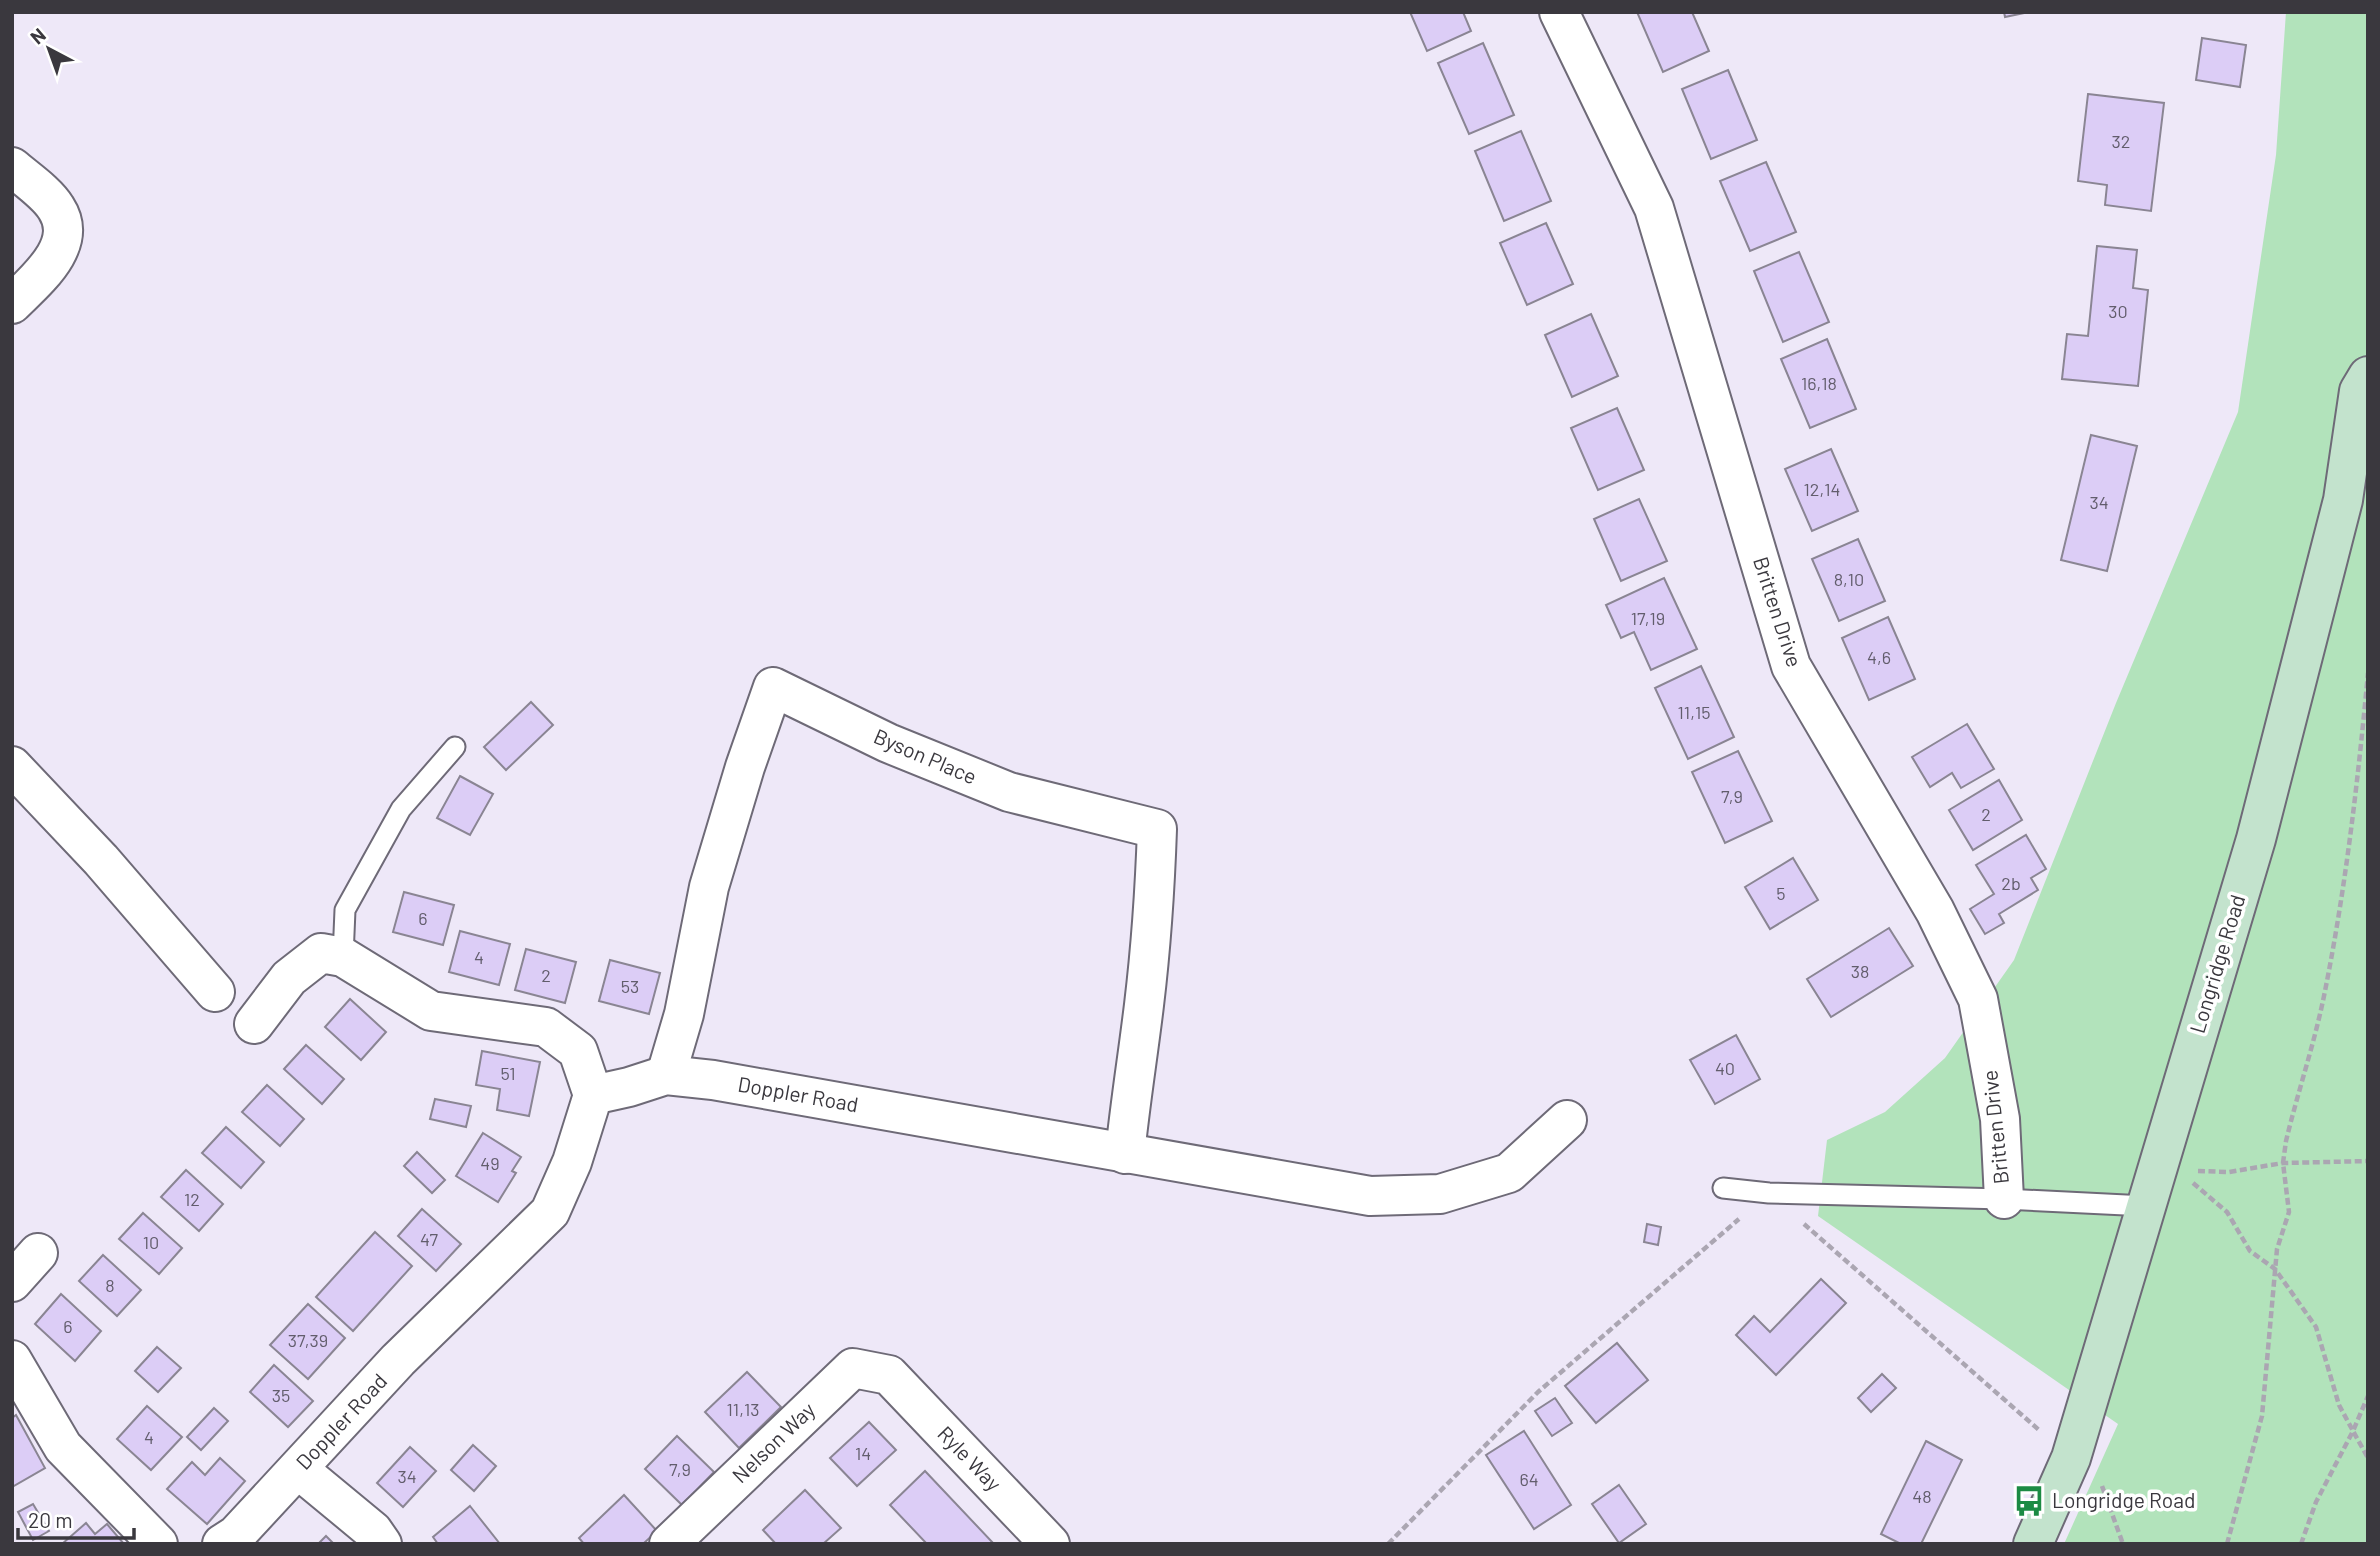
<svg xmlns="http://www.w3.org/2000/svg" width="2380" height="1556" font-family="Barlow,sans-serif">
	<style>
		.green { fill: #b2e3bb }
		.building { fill: #dccdf6; stroke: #8a8593; stroke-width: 2 }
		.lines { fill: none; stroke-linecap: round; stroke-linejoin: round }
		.lane-casing { stroke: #6e6a77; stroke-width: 23 }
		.street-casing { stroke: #6e6a77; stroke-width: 42 }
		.secondary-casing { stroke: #6e6a77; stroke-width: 42 }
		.path { stroke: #aba6b2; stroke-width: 4.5; stroke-dasharray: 7 3.5; stroke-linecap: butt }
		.lane { stroke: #fff; stroke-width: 19 }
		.street { stroke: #fff; stroke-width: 38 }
		.secondary { stroke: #c3e3cd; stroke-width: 38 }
		.labels { text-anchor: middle; stroke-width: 7; stroke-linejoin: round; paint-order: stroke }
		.number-label { font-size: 18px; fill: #625d6c }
		.street-label { font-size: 21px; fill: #3a383e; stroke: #fff }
		.poi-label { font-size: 21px; fill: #3a383e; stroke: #fff; text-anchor: start }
	</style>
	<rect width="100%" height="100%" fill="#eee8f8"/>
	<path class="green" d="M 2286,12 L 2368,12 L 2368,1544 L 2064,1544 L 2118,1424 L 1818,1216 L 1827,1140 L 1885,1112 L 1945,1058 L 2014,960 L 2116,703 L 2238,412 L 2276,155 Z"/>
	<g class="building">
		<path d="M 1410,12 L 1463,12 L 1471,31 L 1427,51 Z"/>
		<path d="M 1637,12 L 1692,12 L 1709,51 L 1663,72 Z"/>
		<path d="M 2004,12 L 2029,12 L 2005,17 Z"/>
		<path d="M 2202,38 L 2246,45 L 2240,87 L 2196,80 Z"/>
		<path d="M 1483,43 L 1514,115 L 1469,134 L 1438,63 Z"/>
		<path d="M 1728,70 L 1757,140 L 1711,159 L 1682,89 Z"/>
		<path d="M 2088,94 L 2164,103 L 2151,211 L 2105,205 L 2107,185 L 2078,181 Z"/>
		<path d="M 1521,131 L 1551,201 L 1504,221 L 1475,151 Z"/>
		<path d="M 1766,162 L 1796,232 L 1750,251 L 1720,181 Z"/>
		<path d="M 1546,223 L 1573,284 L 1527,305 L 1500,243 Z"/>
		<path d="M 2097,246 L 2137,250 L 2133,288 L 2148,290 L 2138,386 L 2062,379 L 2067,334 L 2088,336 Z"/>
		<path d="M 1799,252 L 1829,322 L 1783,342 L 1754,271 Z"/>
		<path d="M 1591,314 L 1618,376 L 1572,397 L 1545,335 Z"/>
		<path d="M 1827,339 L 1856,409 L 1810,428 L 1781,359 Z"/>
		<path d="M 1617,408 L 1644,470 L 1598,490 L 1571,428 Z"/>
		<path d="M 2091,435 L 2137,446 L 2107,571 L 2061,560 Z"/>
		<path d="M 1831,449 L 1858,511 L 1812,531 L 1785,469 Z"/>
		<path d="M 1639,499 L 1667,561 L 1621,581 L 1594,519 Z"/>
		<path d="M 1858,539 L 1885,601 L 1839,621 L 1812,559 Z"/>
		<path d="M 1664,578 L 1697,649 L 1651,670 L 1634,632 L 1621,638 L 1606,605 Z"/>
		<path d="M 1888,617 L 1915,679 L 1869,700 L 1842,638 Z"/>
		<path d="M 1701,666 L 1734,737 L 1688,759 L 1655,688 Z"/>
		<path d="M 531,702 L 553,725 L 506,770 L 484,747 Z"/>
		<path d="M 1967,724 L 1994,769 L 1961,788 L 1952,773 L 1930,787 L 1912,757 Z"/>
		<path d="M 1738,751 L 1772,821 L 1725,843 L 1692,772 Z"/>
		<path d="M 460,776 L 493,794 L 470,835 L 437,818 Z"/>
		<path d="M 1999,780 L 2022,820 L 1973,850 L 1949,810 Z"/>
		<path d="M 2026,835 L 2046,869 L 2031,878 L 2038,890 L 1999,914 L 2004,923 L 1985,934 L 1970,909 L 1994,894 L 1976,865 Z"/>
		<path d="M 1793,858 L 1818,900 L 1770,929 L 1745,887 Z"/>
		<path d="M 404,892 L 454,905 L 443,945 L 393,932 Z"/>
		<path d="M 1889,928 L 1913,966 L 1831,1017 L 1807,979 Z"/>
		<path d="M 460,931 L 510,944 L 499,985 L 449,972 Z"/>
		<path d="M 526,949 L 576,962 L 565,1003 L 515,990 Z"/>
		<path d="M 610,960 L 660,973 L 649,1014 L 599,1001 Z"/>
		<path d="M 350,999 L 386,1032 L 361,1060 L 325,1027 Z"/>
		<path d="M 1736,1035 L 1760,1079 L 1715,1104 L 1690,1060 Z"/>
		<path d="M 306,1045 L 344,1079 L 322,1104 L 284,1069 Z"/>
		<path d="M 482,1051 L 540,1062 L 529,1116 L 497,1110 L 500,1089 L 476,1085 Z"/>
		<path d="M 267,1085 L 304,1119 L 280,1146 L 242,1112 Z"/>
		<path d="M 435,1099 L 471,1106 L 466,1127 L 430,1119 Z"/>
		<path d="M 226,1127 L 264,1162 L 241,1188 L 202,1153 Z"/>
		<path d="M 483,1133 L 521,1157 L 512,1171 L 516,1173 L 498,1202 L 456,1176 Z"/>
		<path d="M 417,1152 L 445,1180 L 432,1193 L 404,1166 Z"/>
		<path d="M 186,1170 L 223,1204 L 199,1231 L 161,1197 Z"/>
		<path d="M 422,1209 L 461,1244 L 436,1271 L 398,1236 Z"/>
		<path d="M 143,1213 L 182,1248 L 159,1274 L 119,1239 Z"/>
		<path d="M 1647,1224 L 1661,1227 L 1658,1245 L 1644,1242 Z"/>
		<path d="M 375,1232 L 412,1266 L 353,1331 L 316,1297 Z"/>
		<path d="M 103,1255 L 141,1290 L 117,1316 L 79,1281 Z"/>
		<path d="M 1821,1279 L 1846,1303 L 1776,1375 L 1736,1335 L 1754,1316 L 1770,1332 Z"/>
		<path d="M 61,1294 L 101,1331 L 75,1361 L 35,1324 Z"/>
		<path d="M 308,1304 L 345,1338 L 308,1379 L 270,1345 Z"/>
		<path d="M 1617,1343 L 1648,1380 L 1596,1423 L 1565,1386 Z"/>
		<path d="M 157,1347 L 181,1368 L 158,1392 L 135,1371 Z"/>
		<path d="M 274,1365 L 313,1401 L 288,1427 L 250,1392 Z"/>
		<path d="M 747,1372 L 781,1407 L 739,1448 L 705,1412 Z"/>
		<path d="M 1882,1374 L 1896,1388 L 1871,1412 L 1858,1398 Z"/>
		<path d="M 1555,1398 L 1572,1423 L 1552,1436 L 1535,1411 Z"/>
		<path d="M 147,1406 L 182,1437 L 151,1470 L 117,1439 Z"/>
		<path d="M 214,1408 L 228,1421 L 201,1450 L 187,1437 Z"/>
		<path d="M 16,1415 L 45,1468 L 12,1487 L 12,1418 Z"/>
		<path d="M 869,1422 L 896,1450 L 857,1486 L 830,1458 Z"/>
		<path d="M 1524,1431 L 1571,1505 L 1534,1529 L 1486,1455 Z"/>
		<path d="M 677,1436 L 714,1472 L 682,1505 L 645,1469 Z"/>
		<path d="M 1926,1441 L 1962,1460 L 1921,1544 L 1901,1544 L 1881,1534 Z"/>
		<path d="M 473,1445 L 496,1466 L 474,1491 L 451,1470 Z"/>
		<path d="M 410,1447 L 436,1471 L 403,1507 L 377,1483 Z"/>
		<path d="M 220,1458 L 245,1481 L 207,1524 L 167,1489 L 192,1462 L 205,1475 Z"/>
		<path d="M 925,1471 L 994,1544 L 927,1544 L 890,1505 Z"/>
		<path d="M 1619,1485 L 1646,1524 L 1619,1543 L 1592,1504 Z"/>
		<path d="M 805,1490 L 841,1528 L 823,1544 L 776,1544 L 763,1530 Z"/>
		<path d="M 624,1495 L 657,1531 L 643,1544 L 584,1544 L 579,1538 Z"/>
		<path d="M 33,1504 L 49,1531 L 33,1540 L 18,1512 Z"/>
		<path d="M 470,1506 L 500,1544 L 438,1544 L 433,1537 Z"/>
		<path d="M 86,1523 L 95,1534 L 107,1524 L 124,1544 L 62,1544 Z"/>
		<path d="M 326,1536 L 334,1544 L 318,1544 Z"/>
	</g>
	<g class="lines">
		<defs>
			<g id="lane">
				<path d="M 343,957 L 345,910 L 401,809 L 455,747"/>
				<path d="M 1723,1188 L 1769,1193 L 2004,1199 L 2146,1206"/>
			</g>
			<g id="street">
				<path d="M 1559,12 L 1654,208 L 1791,666 L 1935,911 L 1978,999 L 2000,1119 L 2004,1199"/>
				<path d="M 12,167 C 26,179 47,193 56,208 C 80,245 36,280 12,304"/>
				<path d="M 12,766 L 101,860 L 215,992"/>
				<path d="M 254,1024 L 289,978 L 321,953 L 343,957 L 431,1011 L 546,1027 L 578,1051 L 593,1095"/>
				<path d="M 666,1075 L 684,1014 L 709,887 L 745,767 L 773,687 L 888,743 L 1009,792 L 1157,829 C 1155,888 1151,947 1144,1005 C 1138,1055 1130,1104 1125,1154"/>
				<path d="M 12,1282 L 38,1253"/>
				<path d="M 12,1360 L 63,1447 L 158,1544"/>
				<path d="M 298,1469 L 373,1531 L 382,1544"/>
				<path d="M 222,1544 L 236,1535 L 398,1360 L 550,1212 L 572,1162 L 593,1095 L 629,1087 L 666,1075 L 713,1080 L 1370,1196 L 1440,1194 L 1509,1173 L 1567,1120"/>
				<path d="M 669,1544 L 853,1368 L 889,1375 L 1050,1544"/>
			</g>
			<path id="secondary" d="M 2033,1544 L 2071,1458 L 2256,839 L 2343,500 L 2359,391 L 2368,376"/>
		</defs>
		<use href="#lane" class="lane-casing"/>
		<use href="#street" class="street-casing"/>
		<use href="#secondary" class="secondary-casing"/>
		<g class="path">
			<path d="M 2198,1171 L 2229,1172 L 2283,1163 L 2368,1161"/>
			<path d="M 2193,1183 L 2227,1212 L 2250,1251 L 2275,1269 L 2316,1327 L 2339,1405 L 2353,1431 L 2368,1396"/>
			<path d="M 1804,1224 L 2039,1430"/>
			<path d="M 2102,1486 L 2123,1544"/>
			<path d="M 1388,1544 L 1538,1392 L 1739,1219"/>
			<path d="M 2227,1544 L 2262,1416 L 2277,1249 L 2289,1212 L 2283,1163 L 2286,1141 C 2298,1091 2315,1042 2325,991 C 2346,886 2358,780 2368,673"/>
			<path d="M 2301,1544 L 2316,1502 L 2353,1431 L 2368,1458"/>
		</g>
		<use href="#lane" class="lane"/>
		<use href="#street" class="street"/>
		<use href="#secondary" class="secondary"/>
	</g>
	<defs>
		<symbol id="bus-bare" viewBox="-9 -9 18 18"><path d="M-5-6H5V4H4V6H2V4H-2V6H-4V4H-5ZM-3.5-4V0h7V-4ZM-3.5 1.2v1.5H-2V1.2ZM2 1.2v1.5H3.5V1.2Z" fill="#1c8b44" stroke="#fff" stroke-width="2.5" paint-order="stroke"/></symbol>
	</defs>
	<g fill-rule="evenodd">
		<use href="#bus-bare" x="2007" y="1479" width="44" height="44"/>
	</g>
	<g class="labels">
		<g class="number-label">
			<text x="2121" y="148">32</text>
			<text x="2118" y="318">30</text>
			<text x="1819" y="390">16,18</text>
			<text x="1822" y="496">12,14</text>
			<text x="2099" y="509">34</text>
			<text x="1849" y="586">8,10</text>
			<text x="1648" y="625">17,19</text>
			<text x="1879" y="664">4,6</text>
			<text x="1694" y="719">11,15</text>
			<text x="1732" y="803">7,9</text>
			<text x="1986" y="821">2</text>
			<text x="2011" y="890">2b</text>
			<text x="1781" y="900">5</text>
			<text x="423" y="925">6</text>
			<text x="479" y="964">4</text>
			<text x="1860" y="978">38</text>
			<text x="546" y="982">2</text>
			<text x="630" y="993">53</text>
			<text x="1725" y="1075">40</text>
			<text x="508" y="1080">51</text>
			<text x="490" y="1170">49</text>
			<text x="192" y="1206">12</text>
			<text x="429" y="1246">47</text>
			<text x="151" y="1249">10</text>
			<text x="110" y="1292">8</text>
			<text x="68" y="1333">6</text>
			<text x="308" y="1347">37,39</text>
			<text x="281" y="1402">35</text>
			<text x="743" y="1416">11,13</text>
			<text x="149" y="1444">4</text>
			<text x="863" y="1460">14</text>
			<text x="680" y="1476">7,9</text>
			<text x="407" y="1483">34</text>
			<text x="1529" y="1486">64</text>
			<text x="1922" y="1503">48</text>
		</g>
		<g class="street-label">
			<text transform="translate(1777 612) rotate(72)" y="7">Britten Drive</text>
			<text transform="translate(925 757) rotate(23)" y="7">Byson Place</text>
			<text transform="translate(2218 964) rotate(-73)" y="7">Longridge Road</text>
			<text transform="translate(798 1095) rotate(10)" y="7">Doppler Road</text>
			<text transform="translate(1996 1127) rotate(-96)" y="7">Britten Drive</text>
			<text transform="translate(342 1422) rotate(-47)" y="7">Doppler Road</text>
			<text transform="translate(774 1443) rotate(-44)" y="7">Nelson Way</text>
			<text transform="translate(969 1459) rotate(46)" y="7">Ryle Way</text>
		</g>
		<g class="poi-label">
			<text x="2052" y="1508">Longridge Road</text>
		</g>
	</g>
	<rect width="2380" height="1556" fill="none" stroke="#3a383e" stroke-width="28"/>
	<g transform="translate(49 49) rotate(319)" stroke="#ffffff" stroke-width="5" paint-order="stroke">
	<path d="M0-5L12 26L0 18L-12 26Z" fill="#3a383e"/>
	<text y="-10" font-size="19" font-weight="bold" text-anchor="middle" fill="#3a383e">N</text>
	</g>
	<path d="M18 1528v10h116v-10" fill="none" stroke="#3a383e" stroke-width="3.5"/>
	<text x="28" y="1528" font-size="21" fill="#3a383e" stroke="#ffffff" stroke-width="5" paint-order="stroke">20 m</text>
</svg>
